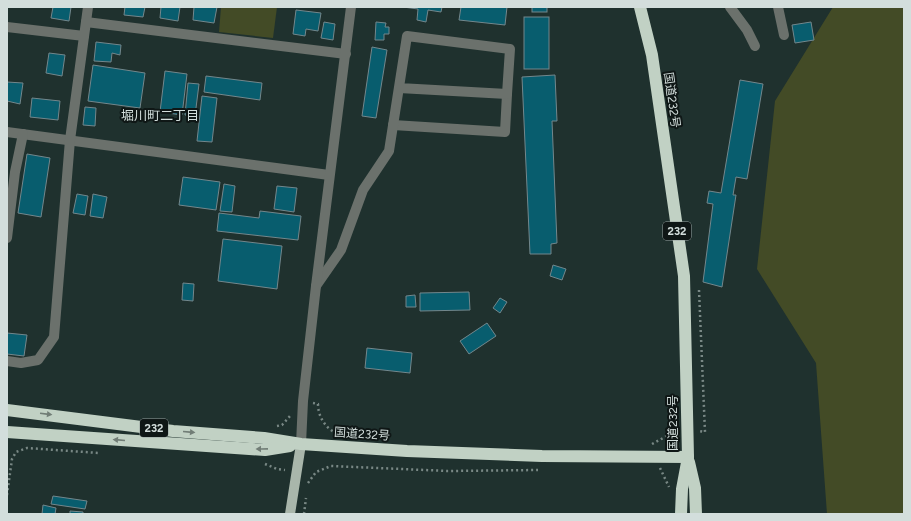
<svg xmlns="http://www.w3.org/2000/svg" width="911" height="521" font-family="Figtree,'Noto Sans JP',sans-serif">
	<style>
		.green { fill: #434b26 }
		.building { fill: #085d6e; stroke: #73878c }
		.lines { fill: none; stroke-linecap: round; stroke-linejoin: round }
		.path { stroke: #798885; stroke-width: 2.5; stroke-dasharray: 2 3; stroke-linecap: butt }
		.minor { stroke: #6b716c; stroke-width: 10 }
		.major { stroke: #a9b6ab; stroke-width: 10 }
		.highway { stroke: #c1d1c4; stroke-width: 12 }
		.oneway { fill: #717d76 }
		.labels { text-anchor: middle; stroke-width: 4; stroke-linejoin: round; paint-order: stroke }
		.shield { fill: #0f1716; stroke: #98a2a1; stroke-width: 1 }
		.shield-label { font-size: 11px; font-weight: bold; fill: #d3dedc }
		.street-label { font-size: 12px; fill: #d3dedc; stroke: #0f1716 }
		.neighbourhood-label { font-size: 13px; fill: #d3dedc; stroke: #0f1716 }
	</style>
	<rect width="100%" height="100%" fill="#1f312e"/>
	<g class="green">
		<path d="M 221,7 L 277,7 L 273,38 L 219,32 Z"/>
		<path d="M 833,7 L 904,7 L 904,514 L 827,514 L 816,363 L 757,269 L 775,101 Z"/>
	</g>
	<g class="building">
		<path d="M 53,7 L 71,7 L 69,21 L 51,18 Z"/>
		<path d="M 125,7 L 145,7 L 143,17 L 124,15 Z"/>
		<path d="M 161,7 L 180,7 L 178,21 L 160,18 Z"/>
		<path d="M 194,7 L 217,7 L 214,23 L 193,20 Z"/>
		<path d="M 403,7 L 442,7 L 441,12 L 428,10 L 426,22 L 417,20 L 418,9 Z"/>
		<path d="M 461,7 L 507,7 L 505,25 L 459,20 Z"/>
		<rect x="532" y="7" width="15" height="5"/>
		<path d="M 296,10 L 321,13 L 318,31 L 306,29 L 305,36 L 293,34 Z"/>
		<rect x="524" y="17" width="25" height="52"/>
		<path d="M 324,22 L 335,24 L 333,40 L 321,38 Z"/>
		<path d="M 376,22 L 386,23 L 385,27 L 389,27 L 389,34 L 384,34 L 384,40 L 375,40 Z"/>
		<path d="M 811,22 L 814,40 L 795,43 L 792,25 Z"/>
		<path d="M 96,42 L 121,45 L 120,55 L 112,53 L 111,62 L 94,61 Z"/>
		<path d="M 372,47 L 387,50 L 376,118 L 362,116 Z"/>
		<path d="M 49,53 L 65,55 L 62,76 L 46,73 Z"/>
		<path d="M 93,65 L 145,73 L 140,108 L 88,101 Z"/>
		<path d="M 165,71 L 187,74 L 182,115 L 160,112 Z"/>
		<path d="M 555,75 L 557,121 L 552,121 L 557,243 L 551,244 L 551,254 L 530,254 L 522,77 Z"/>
		<path d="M 206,76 L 262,83 L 260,100 L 204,92 Z"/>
		<path d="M 740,80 L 763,84 L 747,179 L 736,177 L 733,195 L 736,195 L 722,287 L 703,282 L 713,204 L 707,203 L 709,191 L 721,193 Z"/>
		<path d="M 7,82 L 23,83 L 20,104 L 7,101 Z"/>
		<path d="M 188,83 L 199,84 L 195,116 L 185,115 Z"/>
		<path d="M 202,96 L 217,98 L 212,142 L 197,141 Z"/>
		<path d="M 32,98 L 60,101 L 58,120 L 30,117 Z"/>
		<path d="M 85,107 L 96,108 L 95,126 L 83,125 Z"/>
		<path d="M 27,154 L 50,158 L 41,217 L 18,213 Z"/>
		<path d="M 183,177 L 220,182 L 216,210 L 179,205 Z"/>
		<path d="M 224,184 L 235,186 L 232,212 L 220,211 Z"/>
		<path d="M 277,186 L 297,188 L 294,212 L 274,209 Z"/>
		<path d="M 77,194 L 88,196 L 85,215 L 73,213 Z"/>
		<path d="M 93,194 L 107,197 L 103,218 L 90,216 Z"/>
		<path d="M 260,211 L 301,216 L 298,240 L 217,231 L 219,213 L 259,218 Z"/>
		<path d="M 223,239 L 282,246 L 277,289 L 218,281 Z"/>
		<path d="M 553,265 L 566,269 L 562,280 L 550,276 Z"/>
		<path d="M 183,283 L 194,284 L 193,301 L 182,300 Z"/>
		<path d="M 469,292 L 470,310 L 420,311 L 420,293 Z"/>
		<path d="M 415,295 L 416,307 L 406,307 L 406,296 Z"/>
		<path d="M 500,298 L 507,302 L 500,313 L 493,308 Z"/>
		<path d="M 487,323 L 496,336 L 469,354 L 460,341 Z"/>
		<path d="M 7,333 L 27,335 L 24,356 L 7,354 Z"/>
		<path d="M 367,348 L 412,353 L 410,373 L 365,368 Z"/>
		<path d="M 53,496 L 87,501 L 85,509 L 51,504 Z"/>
		<path d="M 43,505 L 56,508 L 55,514 L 42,514 Z"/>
		<path d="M 70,511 L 83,512 L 83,514 L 70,514 Z"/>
	</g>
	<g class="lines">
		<g class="path">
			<path d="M 699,290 L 705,432 L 699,431"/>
			<path d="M 313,403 L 318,404 C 318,416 325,427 334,432"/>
			<path d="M 277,426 L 282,425 L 290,416"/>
			<path d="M 652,444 L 676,431"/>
			<path d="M 265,464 L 277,469 L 285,470"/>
			<path d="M 660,468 L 669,487"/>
			<path d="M 308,483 L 316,472 L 331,466 L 448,471 L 538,470"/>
			<path d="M 7,495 L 12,459 L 16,452 L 27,448 L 99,453"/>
			<path d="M 304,514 L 306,498"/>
		</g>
		<g class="minor">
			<path d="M 730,7 L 747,30 L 755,46"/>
			<path d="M 778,7 L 784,35"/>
			<path d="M 86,22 L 346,54"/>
			<path d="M 7,27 L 84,36"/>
			<path d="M 393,125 L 505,132 L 507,94"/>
			<path d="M 7,132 L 329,175"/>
			<path d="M 7,238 L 15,172 L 23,134"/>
			<path d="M 316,286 L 341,250 L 363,190 L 389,151 L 407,36 L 510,49 L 507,94 L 399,88"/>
			<path d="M 7,361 L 21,363 L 38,360 L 54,337 L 70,140 L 88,7"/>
			<path d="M 301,444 L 303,401 L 316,286 L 351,7"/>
		</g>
		<path class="major" d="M 290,514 L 301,444"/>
		<g class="highway">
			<path d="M 640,7 L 652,55 L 684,276 L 688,457 L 682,489 L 681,514"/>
			<path d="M 7,410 L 173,431 L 264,438 L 301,444 L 407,451 L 542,456 L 688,457"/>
			<path d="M 7,432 L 265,450 L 290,446"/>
			<path d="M 689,462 L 695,488 L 696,514"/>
		</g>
	</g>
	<defs><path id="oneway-solid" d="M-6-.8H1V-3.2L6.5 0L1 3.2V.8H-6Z"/></defs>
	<g class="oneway">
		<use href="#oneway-solid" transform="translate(46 414) rotate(7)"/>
		<use href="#oneway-solid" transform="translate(189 432) rotate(5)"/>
		<use href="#oneway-solid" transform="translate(119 440) rotate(-175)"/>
		<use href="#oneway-solid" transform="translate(262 449) rotate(179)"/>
	</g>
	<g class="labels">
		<g class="shield">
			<rect x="663" y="222" width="28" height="18" rx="3"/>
			<rect x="140" y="419" width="28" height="18" rx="3"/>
		</g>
		<g class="shield-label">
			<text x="677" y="235">232</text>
			<text x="154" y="432">232</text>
		</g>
		<g class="street-label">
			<text transform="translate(672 100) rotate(82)" y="4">国道232号</text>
			<text transform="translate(673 423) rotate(-90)" y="4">国道232号</text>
			<text transform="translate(362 434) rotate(4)" y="4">国道232号</text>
		</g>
		<g class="neighbourhood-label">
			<text x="160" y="120">堀川町二丁目</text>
		</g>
	</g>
	<rect width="911" height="521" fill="none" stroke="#d3dedc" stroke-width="16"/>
</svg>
